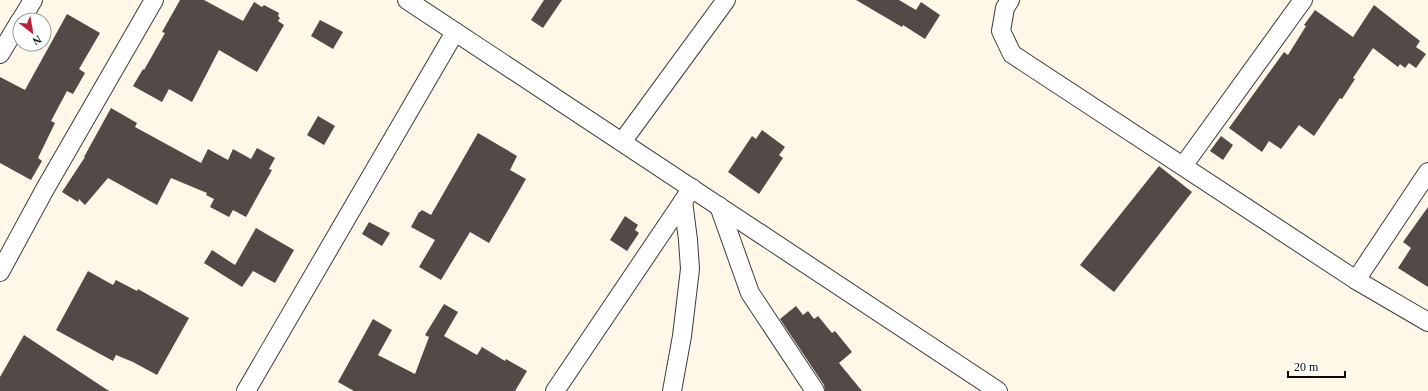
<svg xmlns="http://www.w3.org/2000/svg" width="1428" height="391" font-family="Georgia,serif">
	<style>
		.building { fill: #534a47 }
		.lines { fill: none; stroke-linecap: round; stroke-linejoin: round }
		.minor-casing { stroke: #3d3d3d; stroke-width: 20 }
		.minor { stroke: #fff; stroke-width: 18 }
	</style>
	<rect width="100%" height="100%" fill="#fff7e8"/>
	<g class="building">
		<path d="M 180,0 L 204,0 L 243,21 L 254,2 L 262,7 L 264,5 L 279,13 L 278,16 L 280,18 L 278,21 L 284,25 L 257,72 L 219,50 L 192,102 L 169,89 L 162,102 L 133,86 L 143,69 L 144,70 L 165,33 L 162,32 Z"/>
		<path d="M 544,0 L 562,0 L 543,28 L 531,20 Z"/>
		<path d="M 856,0 L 899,0 L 916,10 L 921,2 L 940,15 L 925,39 L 903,25 L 902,27 Z"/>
		<path d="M 1374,5 L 1420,41 L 1416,47 L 1426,54 L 1416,68 L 1409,63 L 1405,68 L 1400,64 L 1398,67 L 1373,48 L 1353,78 L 1355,79 L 1342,99 L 1340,98 L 1314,136 L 1299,125 L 1281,149 L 1269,141 L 1262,152 L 1229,128 L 1284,52 L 1288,55 L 1306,26 L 1304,25 L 1315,10 L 1353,37 Z"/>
		<path d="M 67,14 L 100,33 L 79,69 L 85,73 L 73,94 L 67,91 L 51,121 L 55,123 L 38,158 L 42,161 L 31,180 L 0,163 L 0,77 L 25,90 Z"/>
		<path d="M 320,20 L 343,32 L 333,49 L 311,36 Z"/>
		<path d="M 111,108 L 137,123 L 135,127 L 201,163 L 208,149 L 228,160 L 233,149 L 251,159 L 257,148 L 275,158 L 269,169 L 272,170 L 246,217 L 233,210 L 229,217 L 210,207 L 214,199 L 206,195 L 207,193 L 171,178 L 157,205 L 108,178 L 85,205 L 79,199 L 78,202 L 62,192 L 85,157 L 84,157 Z"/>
		<path d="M 318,116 L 335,126 L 324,145 L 307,135 Z"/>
		<path d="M 762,130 L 785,147 L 779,155 L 783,158 L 759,194 L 728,172 L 752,136 L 756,139 Z"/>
		<path d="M 478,133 L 517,156 L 510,170 L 526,179 L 489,243 L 470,232 L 441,280 L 419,267 L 435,240 L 411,227 L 419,212 L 420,212 L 422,210 L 431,215 Z"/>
		<path d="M 1221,136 L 1233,145 L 1223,160 L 1210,151 Z"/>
		<path d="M 1159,166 L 1192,192 L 1114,292 L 1080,265 Z"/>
		<path d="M 1428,207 L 1428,287 L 1398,268 L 1411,248 L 1403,242 Z"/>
		<path d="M 625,216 L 638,225 L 635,230 L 639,233 L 627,251 L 610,240 Z"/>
		<path d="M 369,222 L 390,233 L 382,246 L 362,234 Z"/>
		<path d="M 256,228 L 294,250 L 275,283 L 253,271 L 242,287 L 204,263 L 212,250 L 235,265 Z"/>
		<path d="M 88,271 L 113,285 L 116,280 L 137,291 L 138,289 L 189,318 L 157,375 L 133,362 L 116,355 L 113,361 L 56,330 Z"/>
		<path d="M 444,304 L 458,312 L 444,336 L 477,355 L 482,347 L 505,361 L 506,359 L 527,371 L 515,391 L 354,391 L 338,382 L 373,319 L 392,330 L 378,355 L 415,374 L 429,337 L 425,335 Z"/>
		<path d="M 796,306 L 803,315 L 808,311 L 814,319 L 818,316 L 832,333 L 835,331 L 852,352 L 839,363 L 862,391 L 825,391 L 824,385 L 780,319 Z"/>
		<path d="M 24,335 L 109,391 L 0,391 L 0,377 Z"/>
	</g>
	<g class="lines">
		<defs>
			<g id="minor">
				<path d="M 407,0 L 998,391"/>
				<path d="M 1010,0 L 1005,8 L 1001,31 L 1012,54 L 1356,280 L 1428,322"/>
				<path d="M 21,20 L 33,0"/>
				<path d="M 0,54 L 20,21"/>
				<path d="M 622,142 L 726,0"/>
				<path d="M 1183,166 L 1303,0"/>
				<path d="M 719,206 L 750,293 L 815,391"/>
				<path d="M 0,272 L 45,189 L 154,0"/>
				<path d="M 1356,280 L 1428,172"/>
				<path d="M 246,391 L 455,32"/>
				<path d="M 555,391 L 692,188"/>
				<path d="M 672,391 L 682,336 L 690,269 L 688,240 L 683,201"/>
			</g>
		</defs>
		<use href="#minor" class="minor-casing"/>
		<use href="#minor" class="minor"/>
	</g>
	<g transform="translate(32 32) rotate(149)"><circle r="19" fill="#ffffff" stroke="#9d9d9d"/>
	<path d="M0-3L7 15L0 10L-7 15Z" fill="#bc203d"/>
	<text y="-6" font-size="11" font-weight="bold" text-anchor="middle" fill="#0a0a0a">N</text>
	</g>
	<path d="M1288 371v6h57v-6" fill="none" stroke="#0a0a0a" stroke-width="2"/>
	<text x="1294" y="371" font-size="12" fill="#0a0a0a" stroke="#ffffff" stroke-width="3" paint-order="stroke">20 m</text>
</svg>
